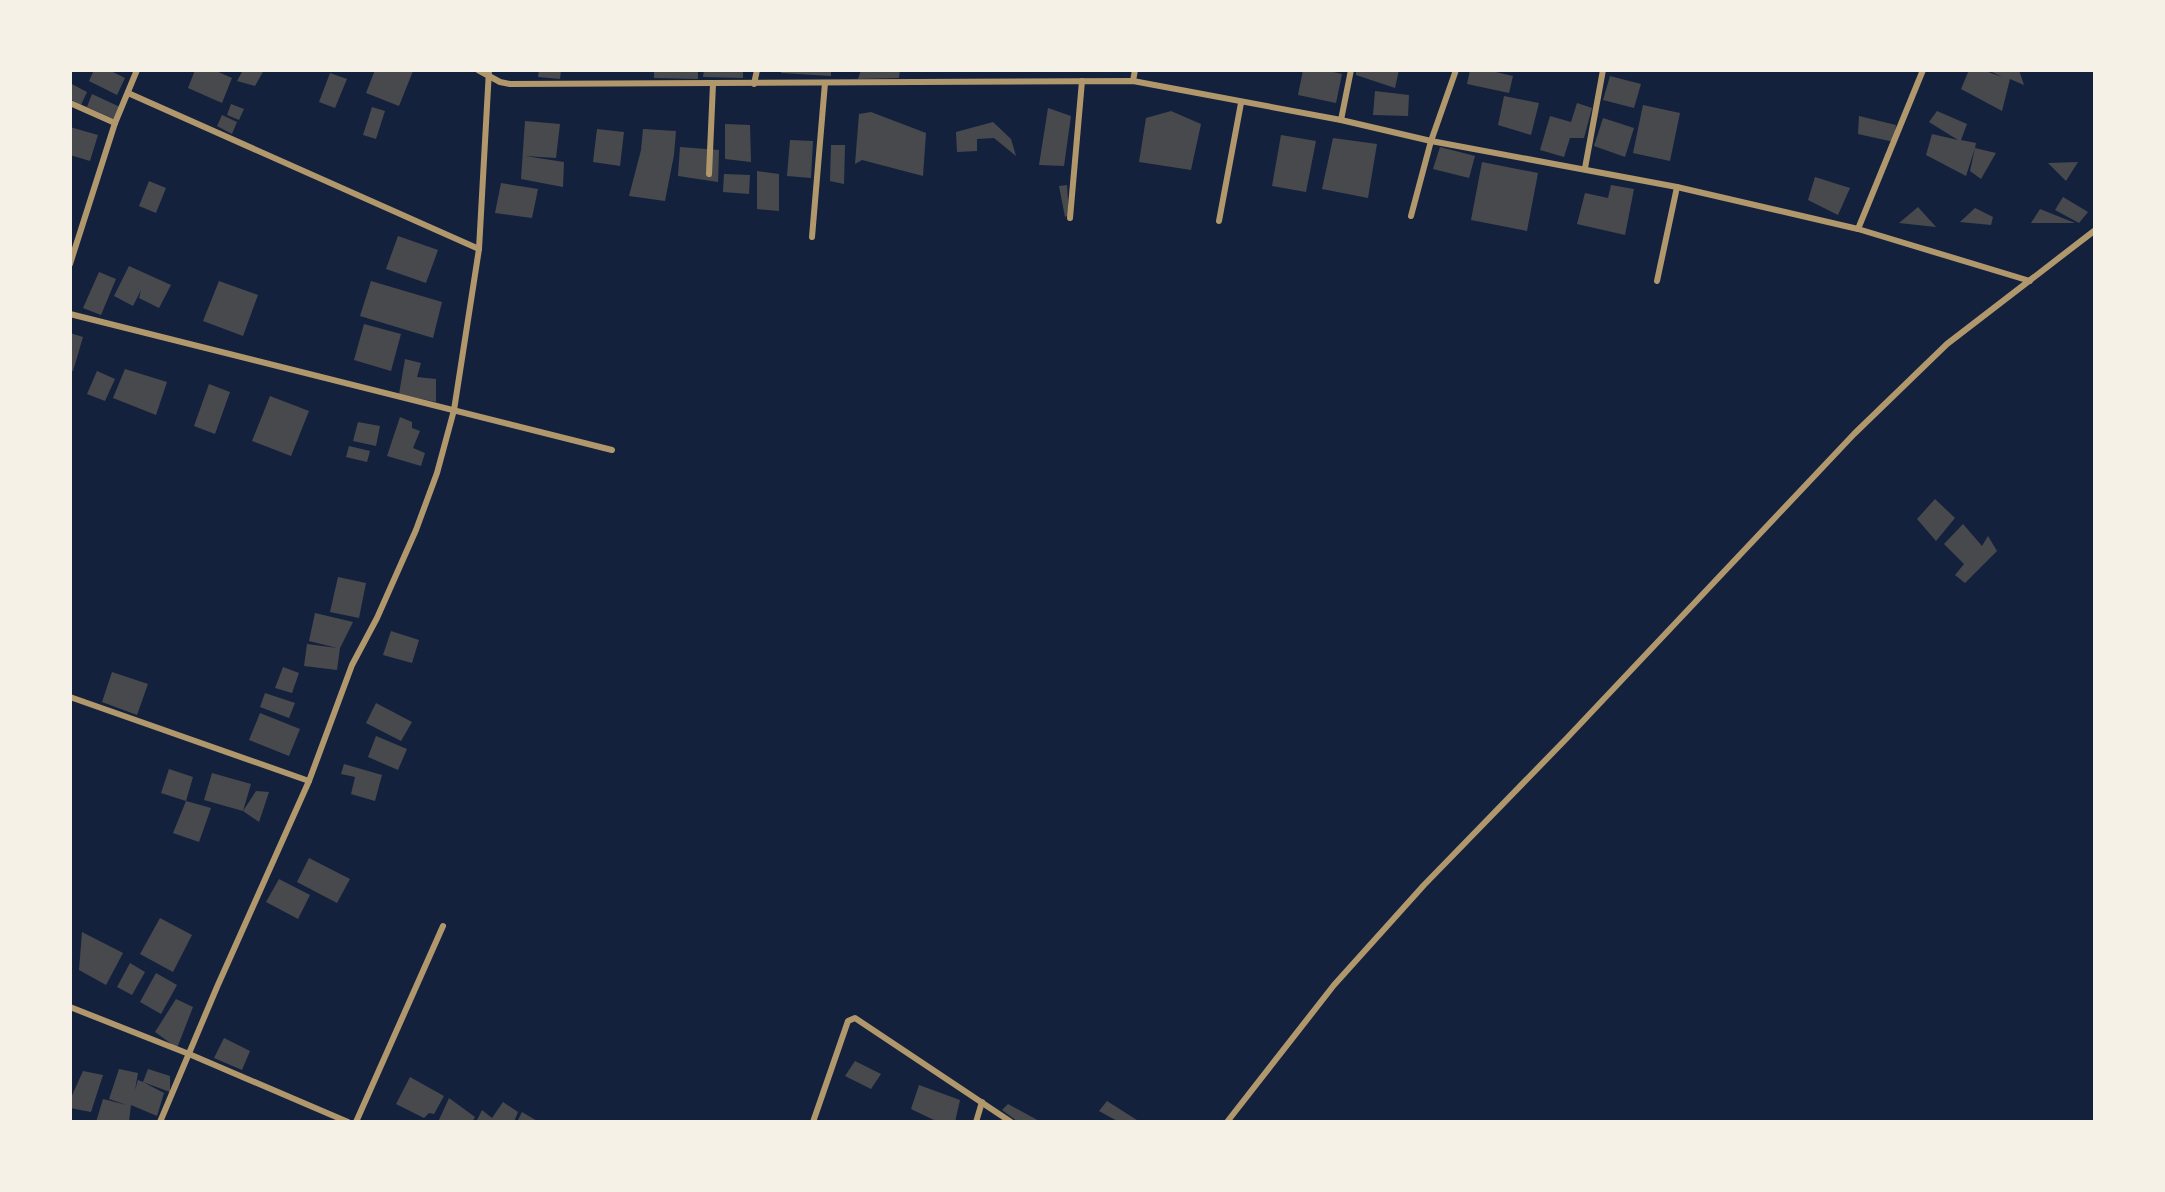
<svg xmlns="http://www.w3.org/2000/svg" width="2165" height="1192" font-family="'Source Serif 4',serif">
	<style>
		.building { fill: #48494c }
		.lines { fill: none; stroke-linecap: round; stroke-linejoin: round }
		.minor { stroke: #b1986c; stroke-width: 6 }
	</style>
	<rect width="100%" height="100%" fill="#14213d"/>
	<g class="building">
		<path d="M 94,70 L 109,70 L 125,78 L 117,95 L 89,81 Z"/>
		<path d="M 195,70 L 214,70 L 232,78 L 222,103 L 188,88 Z"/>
		<path d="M 243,70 L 264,70 L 255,86 L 237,81 Z"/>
		<path d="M 375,70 L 413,71 L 399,106 L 366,93 Z"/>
		<path d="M 539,70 L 561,70 L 560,79 L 538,77 Z"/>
		<path d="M 654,70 L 698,70 L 698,79 L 654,78 Z"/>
		<path d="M 704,70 L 743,70 L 743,78 L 703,77 Z"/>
		<path d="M 781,70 L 831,70 L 831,76 L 781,73 Z"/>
		<path d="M 861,70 L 900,70 L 899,78 L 858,79 Z"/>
		<path d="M 1303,70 L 1324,70 L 1342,74 L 1336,103 L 1298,95 Z"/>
		<path d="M 1356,70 L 1399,70 L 1395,88 L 1356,75 Z"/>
		<path d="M 1470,70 L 1487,70 L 1513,76 L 1509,93 L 1467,84 Z"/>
		<path d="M 1969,70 L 1983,70 L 2002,77 L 1988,70 L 2019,70 L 2024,85 L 2010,79 L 2002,111 L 1961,89 Z"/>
		<path d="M 330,73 L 347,79 L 335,108 L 319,102 Z"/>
		<path d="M 1610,76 L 1641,84 L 1634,108 L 1603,100 Z"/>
		<path d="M 70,83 L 87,92 L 81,105 L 70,99 Z"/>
		<path d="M 1375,91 L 1409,95 L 1408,116 L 1373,115 Z"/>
		<path d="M 92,94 L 120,107 L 114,119 L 87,107 Z"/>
		<path d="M 1504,96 L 1539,103 L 1531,135 L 1498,125 Z"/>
		<path d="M 1577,103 L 1592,108 L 1584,138 L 1570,138 L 1564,157 L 1540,150 L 1550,116 L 1571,122 Z"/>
		<path d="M 231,104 L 244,109 L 239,120 L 227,115 Z"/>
		<path d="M 1643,105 L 1680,113 L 1670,161 L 1633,153 Z"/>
		<path d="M 372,107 L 385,111 L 376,139 L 363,135 Z"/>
		<path d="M 1048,108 L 1071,116 L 1064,166 L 1039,165 Z"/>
		<path d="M 1171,111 L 1201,124 L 1191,170 L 1139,162 L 1146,118 Z"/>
		<path d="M 1937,111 L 1967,124 L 1961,140 L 1976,143 L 1975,148 L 1996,153 L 1981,179 L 1970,171 L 1975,148 L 1966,176 L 1926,155 L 1932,134 L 1958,140 L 1929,122 Z"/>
		<path d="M 871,112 L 926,133 L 923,176 L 862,160 L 855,164 L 859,114 Z"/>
		<path d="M 222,115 L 237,122 L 232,134 L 217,126 Z"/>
		<path d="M 1859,116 L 1896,125 L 1894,142 L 1858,134 Z"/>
		<path d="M 1603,118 L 1634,128 L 1625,157 L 1594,146 Z"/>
		<path d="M 525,121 L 560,124 L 556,158 L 525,156 L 564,162 L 563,187 L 521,179 Z"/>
		<path d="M 993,122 L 1011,139 L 1016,156 L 994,138 L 977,139 L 977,151 L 957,152 L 956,132 Z"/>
		<path d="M 725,124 L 750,125 L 751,162 L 725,159 Z"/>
		<path d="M 70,127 L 98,135 L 90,161 L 70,155 Z"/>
		<path d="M 597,129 L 624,132 L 620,166 L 593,162 Z"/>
		<path d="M 643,129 L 676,131 L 674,155 L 665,201 L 629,196 L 641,150 Z"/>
		<path d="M 1281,135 L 1316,141 L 1306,192 L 1272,186 Z"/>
		<path d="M 1333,138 L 1377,144 L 1368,198 L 1322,189 Z"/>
		<path d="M 790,140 L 813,141 L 811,178 L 787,176 Z"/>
		<path d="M 831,145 L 845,145 L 844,184 L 830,181 Z"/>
		<path d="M 680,147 L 719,150 L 718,182 L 678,176 Z"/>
		<path d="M 1440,147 L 1475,156 L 1469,178 L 1433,169 Z"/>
		<path d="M 1482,162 L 1538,173 L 1527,231 L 1471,220 Z"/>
		<path d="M 2078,162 L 2066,181 L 2048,163 Z"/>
		<path d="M 757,171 L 779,174 L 779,211 L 757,209 Z"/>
		<path d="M 724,174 L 750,175 L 749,194 L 723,192 Z"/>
		<path d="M 1815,177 L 1850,188 L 1838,215 L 1808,200 Z"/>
		<path d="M 149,181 L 166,188 L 156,213 L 139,206 Z"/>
		<path d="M 501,183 L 538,189 L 532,218 L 495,213 Z"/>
		<path d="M 1067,185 L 1069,215 L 1065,217 L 1059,186 Z"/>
		<path d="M 1611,185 L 1634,189 L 1625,235 L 1577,224 L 1585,193 L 1608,198 Z"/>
		<path d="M 2063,197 L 2088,212 L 2079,223 L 2055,210 Z"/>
		<path d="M 1918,207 L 1936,227 L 1899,223 Z"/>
		<path d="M 1975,208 L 1993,217 L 1991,225 L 1960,222 Z"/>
		<path d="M 2040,209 L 2075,223 L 2031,223 Z"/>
		<path d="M 398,236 L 438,250 L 426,283 L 386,269 Z"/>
		<path d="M 129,266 L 171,285 L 159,308 L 139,298 L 141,290 L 133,306 L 114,296 Z"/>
		<path d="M 99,272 L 116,279 L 101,315 L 83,308 Z"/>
		<path d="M 219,281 L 258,295 L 243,336 L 203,321 Z"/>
		<path d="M 371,281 L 442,302 L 433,338 L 360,316 Z"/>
		<path d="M 364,324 L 401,334 L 391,371 L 354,360 Z"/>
		<path d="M 70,333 L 83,337 L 73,371 L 70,371 Z"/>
		<path d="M 405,359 L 421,363 L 417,377 L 436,379 L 436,402 L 399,394 Z"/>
		<path d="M 125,369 L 167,382 L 156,415 L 113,398 Z"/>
		<path d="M 97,371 L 115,379 L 105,401 L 87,394 Z"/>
		<path d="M 209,384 L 230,392 L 215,434 L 194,426 Z"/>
		<path d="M 270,396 L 309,411 L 291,456 L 252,441 Z"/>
		<path d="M 400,417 L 412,422 L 412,428 L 420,431 L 413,448 L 425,453 L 421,466 L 387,456 Z"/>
		<path d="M 358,422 L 380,426 L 376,446 L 353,441 Z"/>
		<path d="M 349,446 L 370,451 L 367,462 L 346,457 Z"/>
		<path d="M 1935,499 L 1955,518 L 1936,541 L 1917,519 Z"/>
		<path d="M 1963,524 L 1982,546 L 1988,536 L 1997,551 L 1965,583 L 1955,575 L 1964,564 L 1944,544 Z"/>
		<path d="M 338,577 L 366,583 L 359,618 L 330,612 Z"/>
		<path d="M 315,613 L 353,622 L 340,648 L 337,670 L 304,666 L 307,644 L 337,648 L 309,641 Z"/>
		<path d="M 391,631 L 419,640 L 412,663 L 383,655 Z"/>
		<path d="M 283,667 L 299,673 L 292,693 L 275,688 Z"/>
		<path d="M 112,672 L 148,684 L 137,715 L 102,702 Z"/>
		<path d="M 265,693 L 295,703 L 289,718 L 260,707 Z"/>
		<path d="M 376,703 L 412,722 L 401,741 L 366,723 Z"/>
		<path d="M 260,713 L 300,729 L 289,756 L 249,740 Z"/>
		<path d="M 376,736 L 407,749 L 398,770 L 368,757 Z"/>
		<path d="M 344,764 L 382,775 L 375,801 L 351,794 L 355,777 L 341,774 Z"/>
		<path d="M 169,769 L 193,777 L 186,801 L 161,793 Z"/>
		<path d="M 212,773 L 251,784 L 243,811 L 256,791 L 269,792 L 259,822 L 243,811 L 204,800 Z"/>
		<path d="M 186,801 L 211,808 L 199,842 L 173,833 Z"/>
		<path d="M 309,858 L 350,879 L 337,903 L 297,882 Z"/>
		<path d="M 279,879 L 310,895 L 298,919 L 266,902 Z"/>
		<path d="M 160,918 L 192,935 L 173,972 L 140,954 Z"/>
		<path d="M 82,932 L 123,953 L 106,985 L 79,970 Z"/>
		<path d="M 130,963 L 145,972 L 132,995 L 117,987 Z"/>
		<path d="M 156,973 L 177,985 L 161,1014 L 140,1002 Z"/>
		<path d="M 176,999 L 193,1007 L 177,1048 L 155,1032 Z"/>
		<path d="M 224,1038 L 250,1051 L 242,1070 L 214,1058 Z"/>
		<path d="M 855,1061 L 881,1074 L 871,1089 L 845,1076 Z"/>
		<path d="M 119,1069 L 138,1073 L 135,1090 L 138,1080 L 143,1082 L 148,1069 L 170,1076 L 170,1092 L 143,1082 L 164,1093 L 157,1116 L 131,1105 L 129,1122 L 96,1122 L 103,1099 L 127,1105 L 109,1099 Z"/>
		<path d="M 83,1071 L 103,1075 L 91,1112 L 70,1108 L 70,1100 Z"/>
		<path d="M 410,1077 L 444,1096 L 434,1114 L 429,1113 L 424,1118 L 396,1104 Z"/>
		<path d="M 919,1085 L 960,1100 L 955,1122 L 938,1122 L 911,1109 Z"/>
		<path d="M 449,1098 L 475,1117 L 472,1122 L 438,1122 Z"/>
		<path d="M 1107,1101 L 1140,1122 L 1119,1122 L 1099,1111 Z"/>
		<path d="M 503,1102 L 518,1112 L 514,1122 L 476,1122 L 482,1110 L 492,1118 Z"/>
		<path d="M 1008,1104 L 1041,1122 L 1018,1122 L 1002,1110 Z"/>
		<path d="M 522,1112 L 539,1122 L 517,1122 Z"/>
	</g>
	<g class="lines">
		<g class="minor">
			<path d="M 478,70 L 500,82 L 510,84 L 1133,81 L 1341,120 L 1431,141 L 1677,187 L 1858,229 L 2030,281"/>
			<path d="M 1133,81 L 1135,70"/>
			<path d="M 754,84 L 757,70"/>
			<path d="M 128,93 L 479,249"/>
			<path d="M 70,103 L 115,123"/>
			<path d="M 1341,120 L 1351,70"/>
			<path d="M 1585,168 L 1603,70"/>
			<path d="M 709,174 L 713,84"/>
			<path d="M 1411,216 L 1431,141 L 1456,70"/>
			<path d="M 1070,218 L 1082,81"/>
			<path d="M 1219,221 L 1241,103"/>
			<path d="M 1858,229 L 1923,70"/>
			<path d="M 812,237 L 825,83"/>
			<path d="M 70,264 L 115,123 L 137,70"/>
			<path d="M 1657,281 L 1677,187"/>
			<path d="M 70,314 L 612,450"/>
			<path d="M 70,697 L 309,781"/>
			<path d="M 70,1007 L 189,1054 L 348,1122"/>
			<path d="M 160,1122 L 217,987 L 309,781 L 352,665 L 377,618 L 416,530 L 437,473 L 454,410 L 479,249 L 489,70"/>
			<path d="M 356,1122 L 443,926"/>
			<path d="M 813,1122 L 848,1021 L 855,1018 L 1011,1122"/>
			<path d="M 976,1122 L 982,1102"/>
			<path d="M 1227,1122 L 1334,985 L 1424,885 L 1567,738 L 1854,434 L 1947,344 L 2094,231"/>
		</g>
	</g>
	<rect width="2165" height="1192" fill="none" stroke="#f6f1e7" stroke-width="144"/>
</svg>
